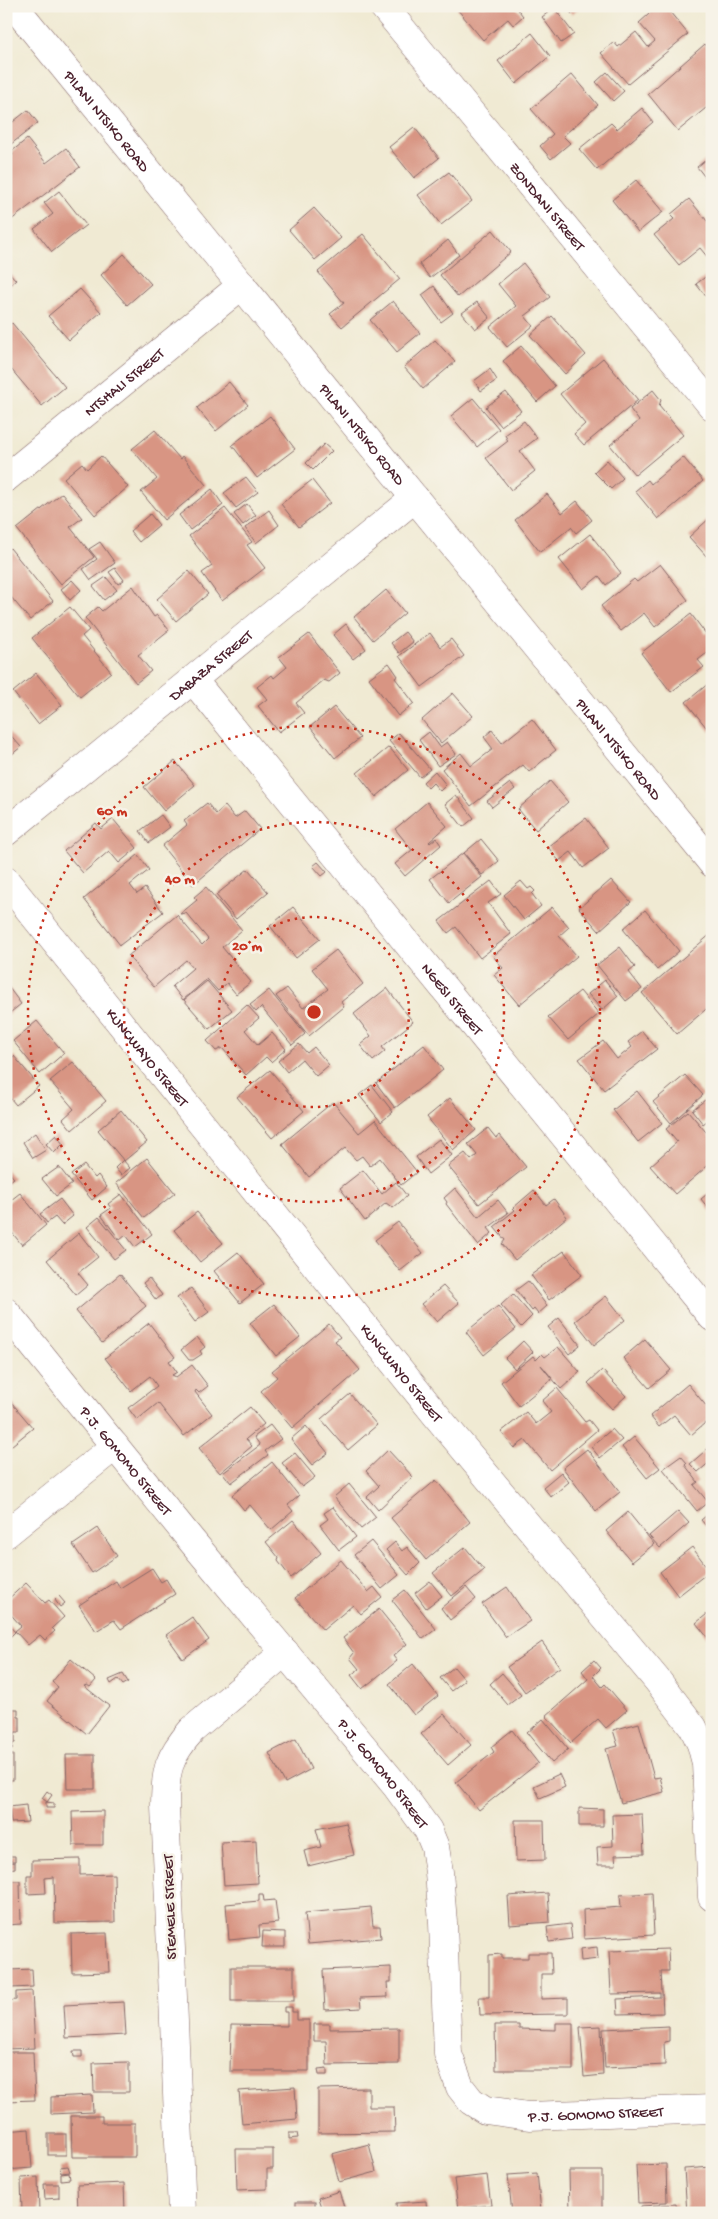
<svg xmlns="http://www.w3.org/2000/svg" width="718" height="2219" font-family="'Gochi Hand',sans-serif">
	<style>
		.building { fill: #d89583 }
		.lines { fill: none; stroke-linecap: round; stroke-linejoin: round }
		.minor-casing { stroke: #846666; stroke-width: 29 }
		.minor { stroke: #fff; stroke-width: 28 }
		.ring { fill: none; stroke: #c8321e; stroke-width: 2.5; stroke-dasharray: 2.5 5 }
		.labels { text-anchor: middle; stroke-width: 5; stroke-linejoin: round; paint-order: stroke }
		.street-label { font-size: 15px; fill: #4a1f2b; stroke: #f7f3e8 }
		.centre { fill: #c8321e; stroke: #f7f3e8; stroke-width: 2.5 }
		.ring-label { font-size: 15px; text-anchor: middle; font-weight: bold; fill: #c8321e; stroke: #f7f3e8; stroke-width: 5; stroke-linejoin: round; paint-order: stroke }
	</style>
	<rect width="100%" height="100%" fill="#f7f3e8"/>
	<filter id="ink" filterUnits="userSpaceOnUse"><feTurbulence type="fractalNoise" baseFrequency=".02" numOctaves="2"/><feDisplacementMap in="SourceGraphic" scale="10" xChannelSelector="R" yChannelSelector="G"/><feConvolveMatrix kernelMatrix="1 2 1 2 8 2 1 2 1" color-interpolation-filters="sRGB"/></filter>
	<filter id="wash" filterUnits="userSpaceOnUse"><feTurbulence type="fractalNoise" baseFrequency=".0096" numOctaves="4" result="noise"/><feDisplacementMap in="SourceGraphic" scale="20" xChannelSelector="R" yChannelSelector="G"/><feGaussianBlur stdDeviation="1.12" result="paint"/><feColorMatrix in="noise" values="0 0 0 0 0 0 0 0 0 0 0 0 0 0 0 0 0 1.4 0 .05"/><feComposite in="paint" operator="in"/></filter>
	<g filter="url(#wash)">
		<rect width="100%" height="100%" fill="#f0ead3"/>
		<g id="blocks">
			<g class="building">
				<path d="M 460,6 L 515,6 L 523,16 L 513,25 L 508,19 L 483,40 L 457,9 Z"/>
				<path d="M 565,6 L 581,6 L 572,14 Z"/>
				<path d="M 658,6 L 665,6 L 688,34 L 628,84 L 601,53 L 614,42 L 618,47 L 636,32 L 648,47 L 655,41 L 639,23 Z"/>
				<path d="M 554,8 L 574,34 L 561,43 L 542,17 Z"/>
				<path d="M 532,33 L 550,56 L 516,84 L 498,61 Z"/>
				<path d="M 705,44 L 712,53 L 712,103 L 678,131 L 648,94 Z"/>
				<path d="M 607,72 L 624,91 L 613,101 L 596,82 Z"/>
				<path d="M 572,74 L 598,105 L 563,136 L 570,143 L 551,159 L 540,146 L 553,134 L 531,109 Z"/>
				<path d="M 642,108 L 653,122 L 597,170 L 579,149 L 611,123 L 617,129 Z"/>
				<path d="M 28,110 L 38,123 L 6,148 L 6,122 L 9,125 Z"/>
				<path d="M 414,127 L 439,158 L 414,178 L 389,147 Z"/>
				<path d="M 27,139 L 46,163 L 66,148 L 80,167 L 6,224 L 6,159 L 13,155 L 11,152 Z"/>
				<path d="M 712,155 L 712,178 L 708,181 L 697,167 Z"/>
				<path d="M 449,172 L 472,201 L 441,225 L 418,195 Z"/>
				<path d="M 636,180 L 663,212 L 638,232 L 612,200 Z"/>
				<path d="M 59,191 L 86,225 L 52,252 L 34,229 L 53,214 L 44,203 Z"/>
				<path d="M 689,199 L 712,227 L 712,257 L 709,259 L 700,248 L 679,265 L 654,235 L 674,219 L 670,215 Z"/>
				<path d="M 314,208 L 341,238 L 315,260 L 289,230 Z"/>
				<path d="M 493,230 L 511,252 L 458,297 L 440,275 Z"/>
				<path d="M 363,234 L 400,279 L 342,327 L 330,314 L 344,303 L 318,272 Z"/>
				<path d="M 448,240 L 459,255 L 430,278 L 419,264 Z"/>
				<path d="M 124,254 L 151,284 L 127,305 L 101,275 Z"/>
				<path d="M 523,263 L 550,297 L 525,316 L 533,326 L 507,347 L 490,327 L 516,306 L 498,284 Z"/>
				<path d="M 6,269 L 16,280 L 6,289 Z"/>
				<path d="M 712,272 L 712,304 L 696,284 Z"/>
				<path d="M 434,286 L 453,313 L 441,322 L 422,295 Z"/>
				<path d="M 80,289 L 101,312 L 69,340 L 48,316 Z"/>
				<path d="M 393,301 L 420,333 L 397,352 L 370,320 Z"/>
				<path d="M 477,302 L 490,318 L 475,329 L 462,313 Z"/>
				<path d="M 552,316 L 586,355 L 565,374 L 530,335 Z"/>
				<path d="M 12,323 L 65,387 L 42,406 L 6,363 L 6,328 Z"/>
				<path d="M 435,340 L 455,362 L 423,389 L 404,367 Z"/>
				<path d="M 521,346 L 555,386 L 537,402 L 503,361 Z"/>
				<path d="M 603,358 L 638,400 L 584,445 L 574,434 L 585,424 L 560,394 Z"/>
				<path d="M 490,369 L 497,380 L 481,391 L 474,381 Z"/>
				<path d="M 229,382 L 248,405 L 216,431 L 197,408 Z"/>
				<path d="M 653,390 L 661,400 L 659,406 L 683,435 L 635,475 L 610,445 L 639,421 L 630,409 Z"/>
				<path d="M 506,392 L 521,411 L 501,426 L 486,407 Z"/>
				<path d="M 473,398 L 499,429 L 477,447 L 451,416 Z"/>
				<path d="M 270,416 L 295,449 L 257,478 L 232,445 Z"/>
				<path d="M 524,421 L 537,438 L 520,451 L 535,471 L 511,490 L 486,458 L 508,441 L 505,435 Z"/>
				<path d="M 155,430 L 180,459 L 182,456 L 206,485 L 164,520 L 141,492 L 157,479 L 132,449 Z"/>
				<path d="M 324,444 L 332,451 L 313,470 L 306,463 Z"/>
				<path d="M 101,456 L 128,487 L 95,515 L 64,478 L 82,463 L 87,469 Z"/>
				<path d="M 683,457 L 703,481 L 658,519 L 635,491 L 648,480 L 651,484 Z"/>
				<path d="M 607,460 L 623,478 L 611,489 L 594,472 Z"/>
				<path d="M 246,477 L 258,492 L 236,508 L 224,493 Z"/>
				<path d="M 312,480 L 330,503 L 299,527 L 281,504 Z"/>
				<path d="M 212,489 L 223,505 L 190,530 L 179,515 Z"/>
				<path d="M 62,493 L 82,518 L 70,527 L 94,557 L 61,584 L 17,529 Z"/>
				<path d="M 547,494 L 562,513 L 577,501 L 592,520 L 576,533 L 571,527 L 540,552 L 515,520 Z"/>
				<path d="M 247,504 L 256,515 L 243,525 L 234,514 Z"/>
				<path d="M 225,508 L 252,542 L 247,545 L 265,568 L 222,601 L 202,573 L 212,566 L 189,536 Z"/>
				<path d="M 269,510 L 279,525 L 256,543 L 245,528 Z"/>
				<path d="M 150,514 L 159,525 L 139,542 L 130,531 Z"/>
				<path d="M 712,516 L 712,554 L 708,558 L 689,537 Z"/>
				<path d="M 590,534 L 621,573 L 606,585 L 599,576 L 583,589 L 559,559 Z"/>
				<path d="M 100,542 L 115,563 L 91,580 L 83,569 L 97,559 L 89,549 Z"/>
				<path d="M 10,548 L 53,601 L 30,620 L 6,591 L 6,551 Z"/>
				<path d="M 660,564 L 688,600 L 655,627 L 644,613 L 621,631 L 601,606 L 634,579 L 637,582 Z"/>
				<path d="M 115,568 L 124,580 L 118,584 L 109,572 Z"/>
				<path d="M 189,571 L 208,594 L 176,621 L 157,599 Z"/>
				<path d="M 106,577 L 117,590 L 104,600 L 93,586 Z"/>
				<path d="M 72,580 L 81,590 L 70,600 L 61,589 Z"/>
				<path d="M 133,586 L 154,617 L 157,615 L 169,630 L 138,655 L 151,671 L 136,683 L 85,618 L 98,607 L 102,611 Z"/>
				<path d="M 386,590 L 405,613 L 373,640 L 354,617 Z"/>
				<path d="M 70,607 L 89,630 L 82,636 L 111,672 L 80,697 L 32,638 Z"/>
				<path d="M 691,614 L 706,634 L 712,630 L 712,649 L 698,660 L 704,667 L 671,692 L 641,653 Z"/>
				<path d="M 346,624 L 366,649 L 353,659 L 333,635 Z"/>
				<path d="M 405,632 L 413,642 L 399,653 L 391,643 Z"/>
				<path d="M 430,633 L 440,647 L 451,639 L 464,656 L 422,687 L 399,656 Z"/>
				<path d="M 309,634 L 340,673 L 329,682 L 324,680 L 296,703 L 304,713 L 279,732 L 258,706 L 267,699 L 257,687 L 272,675 L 274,678 L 287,667 L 279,657 Z"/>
				<path d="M 389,663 L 398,676 L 395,678 L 414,703 L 398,716 L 369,678 Z"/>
				<path d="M 36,673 L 62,705 L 38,724 L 13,692 Z"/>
				<path d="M 709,683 L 712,686 L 712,731 L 710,732 L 686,702 Z"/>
				<path d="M 453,693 L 473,716 L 441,743 L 422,720 Z"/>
				<path d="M 334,707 L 360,738 L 335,758 L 310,727 Z"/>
				<path d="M 532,719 L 556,750 L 529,772 L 523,765 L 471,806 L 442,769 L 461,753 L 471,766 L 493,749 L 484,737 L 492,730 L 502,743 Z"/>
				<path d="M 6,730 L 21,747 L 6,759 Z"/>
				<path d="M 429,732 L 440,747 L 447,742 L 456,754 L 438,766 L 419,740 Z"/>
				<path d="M 399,733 L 430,769 L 420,777 L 389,741 Z"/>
				<path d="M 389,747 L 408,770 L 376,797 L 357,773 Z"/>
				<path d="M 175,761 L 195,785 L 164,811 L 144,787 Z"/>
				<path d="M 435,771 L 446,785 L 440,791 L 433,783 L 428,788 L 423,782 Z"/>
				<path d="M 550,781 L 568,802 L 536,830 L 518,809 Z"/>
				<path d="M 510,783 L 515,789 L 492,807 L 487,801 Z"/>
				<path d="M 456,795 L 474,818 L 463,827 L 445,804 Z"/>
				<path d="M 427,802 L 447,826 L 429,842 L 430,843 L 436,838 L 441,845 L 405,876 L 395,864 L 412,850 L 395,829 Z"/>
				<path d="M 207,803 L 216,814 L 225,806 L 235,818 L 245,811 L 260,829 L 193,885 L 162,846 L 187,825 L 184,821 Z"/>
				<path d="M 161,815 L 170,827 L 149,843 L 140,831 Z"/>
				<path d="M 586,818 L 609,848 L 583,868 L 571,852 L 559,861 L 548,847 Z"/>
				<path d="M 113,819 L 137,848 L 119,863 L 109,851 L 83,873 L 64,851 L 96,823 L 101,829 Z"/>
				<path d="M 481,839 L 499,861 L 482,875 L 464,853 Z"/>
				<path d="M 463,853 L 482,877 L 449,903 L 430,879 Z"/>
				<path d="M 138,855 L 149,870 L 130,885 L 137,894 L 145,888 L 163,912 L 120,945 L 84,899 Z"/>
				<path d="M 318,862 L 327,872 L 322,876 L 313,866 Z"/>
				<path d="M 248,869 L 268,892 L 236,919 L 216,895 Z"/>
				<path d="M 611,880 L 631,902 L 599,931 L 579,908 Z"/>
				<path d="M 491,881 L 501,894 L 488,903 L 511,934 L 480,958 L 456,927 L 448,933 L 439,921 Z"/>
				<path d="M 521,881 L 528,889 L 531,887 L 535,891 L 532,894 L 541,906 L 524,920 L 504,895 Z"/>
				<path d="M 206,887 L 242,930 L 222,947 L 251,982 L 236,994 L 227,983 L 218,991 L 207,979 L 183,1000 L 172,986 L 193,968 L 186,960 L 154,987 L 128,956 L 177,915 L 202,945 L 208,939 L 186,913 L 180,914 L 197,900 L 194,897 Z"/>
				<path d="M 293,907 L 320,939 L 296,958 L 270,926 Z"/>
				<path d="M 552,907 L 569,927 L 559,936 L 577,956 L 519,1005 L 494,975 L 503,968 L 493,956 Z"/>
				<path d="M 645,910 L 679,951 L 657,970 L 623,929 Z"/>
				<path d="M 712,933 L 712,1004 L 677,1034 L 642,993 Z"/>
				<path d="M 620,947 L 635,967 L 629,972 L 642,989 L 626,1001 L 597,965 Z"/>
				<path d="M 336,950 L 363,984 L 341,1002 L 344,1007 L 309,1036 L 276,996 L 287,988 L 303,1008 L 328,989 L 312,969 Z"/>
				<path d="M 605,980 L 618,996 L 602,1010 L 588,994 Z"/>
				<path d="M 207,981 L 232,1010 L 209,1029 L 184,1000 Z"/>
				<path d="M 6,984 L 21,1004 L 6,1016 Z"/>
				<path d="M 387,988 L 413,1022 L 382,1047 L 385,1051 L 373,1061 L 360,1045 L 371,1036 L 354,1014 Z"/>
				<path d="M 269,990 L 305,1034 L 292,1045 L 261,1007 L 256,1012 L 250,1005 Z"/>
				<path d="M 580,991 L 599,1014 L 568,1040 L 548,1017 Z"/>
				<path d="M 247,1005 L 259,1018 L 245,1030 L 258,1045 L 272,1033 L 286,1049 L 271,1062 L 266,1057 L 246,1075 L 222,1048 L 216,1051 L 207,1041 Z"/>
				<path d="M 37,1021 L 64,1053 L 40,1074 L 13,1041 Z"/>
				<path d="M 642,1031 L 657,1049 L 604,1090 L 579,1059 L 603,1041 L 617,1059 L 632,1047 L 628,1042 Z"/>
				<path d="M 299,1044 L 307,1053 L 314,1047 L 329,1065 L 316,1076 L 302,1059 L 287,1072 L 278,1061 Z"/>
				<path d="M 424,1045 L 443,1070 L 395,1108 L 376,1083 Z"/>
				<path d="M 14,1056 L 39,1086 L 16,1105 L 6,1093 L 6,1063 Z"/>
				<path d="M 73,1062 L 106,1101 L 72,1130 L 63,1119 L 74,1109 L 50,1081 Z"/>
				<path d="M 270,1070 L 304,1111 L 272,1138 L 237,1097 Z"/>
				<path d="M 685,1075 L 703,1095 L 671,1123 L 653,1102 Z"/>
				<path d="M 372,1085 L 393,1112 L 381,1122 L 359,1095 Z"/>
				<path d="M 637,1091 L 662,1123 L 638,1142 L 613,1110 Z"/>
				<path d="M 450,1098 L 476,1130 L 453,1150 L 427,1117 Z"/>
				<path d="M 705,1100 L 712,1107 L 712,1117 L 703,1124 L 692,1110 Z"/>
				<path d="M 333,1102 L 359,1133 L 375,1120 L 417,1172 L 401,1185 L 380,1158 L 370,1166 L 362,1156 L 356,1160 L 345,1148 L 309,1177 L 282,1144 Z"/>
				<path d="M 121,1110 L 147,1142 L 124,1161 L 98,1130 Z"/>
				<path d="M 688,1111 L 712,1139 L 712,1162 L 675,1194 L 650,1166 L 677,1142 L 666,1129 Z"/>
				<path d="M 488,1128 L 496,1138 L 500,1135 L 526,1167 L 479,1204 L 448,1166 L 465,1153 L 471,1160 L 477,1155 L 468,1144 Z"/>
				<path d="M 35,1133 L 46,1150 L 33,1158 L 23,1142 Z"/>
				<path d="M 56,1135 L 63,1144 L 54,1153 L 46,1144 Z"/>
				<path d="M 439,1139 L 452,1155 L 428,1174 L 416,1157 Z"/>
				<path d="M 147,1158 L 175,1193 L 144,1218 L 116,1183 Z"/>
				<path d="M 123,1160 L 130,1168 L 121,1175 L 115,1168 Z"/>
				<path d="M 84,1165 L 95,1178 L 98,1175 L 107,1187 L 92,1200 L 71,1175 Z"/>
				<path d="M 59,1167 L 72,1184 L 56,1196 L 42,1179 Z"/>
				<path d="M 6,1169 L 14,1178 L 6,1184 Z"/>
				<path d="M 363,1170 L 382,1194 L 396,1182 L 407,1196 L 393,1208 L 386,1203 L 365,1221 L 340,1188 Z"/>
				<path d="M 455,1188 L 478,1217 L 498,1200 L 508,1213 L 488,1228 L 492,1233 L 478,1245 L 446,1204 L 447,1202 L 444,1198 Z"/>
				<path d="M 534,1190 L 546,1205 L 554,1199 L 567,1217 L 515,1260 L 502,1244 L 505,1240 L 494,1227 L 515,1210 L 513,1208 Z"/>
				<path d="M 712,1190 L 712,1213 L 701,1199 Z"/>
				<path d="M 20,1193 L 46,1225 L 22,1245 L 6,1225 L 6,1204 Z"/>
				<path d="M 121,1194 L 152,1234 L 135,1247 L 126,1235 L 120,1240 L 101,1215 L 111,1208 L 108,1204 Z"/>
				<path d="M 60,1199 L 73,1216 L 62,1225 L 55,1217 L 47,1223 L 40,1214 Z"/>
				<path d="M 197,1212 L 223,1243 L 200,1262 L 174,1230 Z"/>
				<path d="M 99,1217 L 126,1250 L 114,1259 L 87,1227 Z"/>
				<path d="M 398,1222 L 423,1253 L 400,1271 L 375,1240 Z"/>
				<path d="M 79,1233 L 98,1257 L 78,1273 L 88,1285 L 76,1295 L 47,1260 Z"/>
				<path d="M 564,1251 L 582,1275 L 549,1300 L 531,1275 Z"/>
				<path d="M 238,1252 L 264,1284 L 240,1303 L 214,1271 Z"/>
				<path d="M 120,1274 L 146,1306 L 102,1343 L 76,1311 Z"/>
				<path d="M 149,1278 L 162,1295 L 156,1300 L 143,1283 Z"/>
				<path d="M 528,1281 L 547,1306 L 538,1314 L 534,1309 L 532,1311 L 516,1290 Z"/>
				<path d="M 443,1286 L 459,1303 L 437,1322 L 421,1304 Z"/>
				<path d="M 191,1288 L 209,1312 L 195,1322 L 177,1298 Z"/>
				<path d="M 513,1294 L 532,1316 L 521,1327 L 501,1305 Z"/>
				<path d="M 606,1296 L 625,1320 L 594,1345 L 575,1321 Z"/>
				<path d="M 274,1304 L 300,1337 L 276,1356 L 250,1323 Z"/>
				<path d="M 498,1306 L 516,1329 L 484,1355 L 466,1332 Z"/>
				<path d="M 559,1318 L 580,1345 L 569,1354 L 548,1327 Z"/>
				<path d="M 149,1323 L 175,1357 L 169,1361 L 177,1372 L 172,1375 L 176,1377 L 192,1365 L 208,1386 L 199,1393 L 196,1390 L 195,1392 L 212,1414 L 184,1436 L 158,1403 L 137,1420 L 128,1408 L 157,1386 L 150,1376 L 131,1391 L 105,1358 Z"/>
				<path d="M 329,1324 L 340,1337 L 335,1341 L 360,1370 L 292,1428 L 261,1391 L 277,1377 L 272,1371 Z"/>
				<path d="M 197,1337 L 205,1347 L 200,1351 L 202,1354 L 193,1360 L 189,1360 L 181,1350 Z"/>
				<path d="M 645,1339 L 671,1370 L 649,1388 L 623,1358 Z"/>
				<path d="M 523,1341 L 533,1352 L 515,1369 L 505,1358 Z"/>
				<path d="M 558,1347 L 580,1372 L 561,1389 L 541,1365 L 552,1379 L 519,1406 L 501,1382 L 533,1356 L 536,1360 L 542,1354 L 545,1357 Z"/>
				<path d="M 602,1370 L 626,1396 L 612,1409 L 588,1383 Z"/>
				<path d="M 688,1384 L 712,1413 L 712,1417 L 691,1435 L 674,1415 L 659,1427 L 650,1416 Z"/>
				<path d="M 557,1388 L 585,1422 L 589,1420 L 597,1430 L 550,1470 L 525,1440 L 514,1448 L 501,1432 L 526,1412 L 536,1424 L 551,1412 L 542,1401 Z"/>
				<path d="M 350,1394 L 377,1425 L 348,1450 L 321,1419 Z"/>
				<path d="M 6,1396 L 33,1428 L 6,1450 Z"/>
				<path d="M 250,1407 L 264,1424 L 246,1439 L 252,1446 L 220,1473 L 199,1448 Z"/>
				<path d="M 270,1425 L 281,1439 L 265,1451 L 268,1455 L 231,1483 L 223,1473 L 260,1445 L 254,1437 Z"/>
				<path d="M 306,1426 L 328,1453 L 312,1465 L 291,1439 Z"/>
				<path d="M 612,1429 L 622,1440 L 600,1458 L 591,1447 Z"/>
				<path d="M 634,1437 L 660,1468 L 647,1478 L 622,1447 Z"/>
				<path d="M 712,1445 L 712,1460 L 698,1472 L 690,1464 Z"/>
				<path d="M 587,1449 L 620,1492 L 596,1511 L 563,1468 Z"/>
				<path d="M 388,1450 L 413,1477 L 378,1510 L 367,1497 L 379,1486 L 366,1471 Z"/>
				<path d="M 295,1453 L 315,1477 L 302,1487 L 282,1463 Z"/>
				<path d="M 681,1456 L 687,1463 L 685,1465 L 698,1482 L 694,1485 L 708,1502 L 697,1511 L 663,1469 Z"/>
				<path d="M 272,1462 L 299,1496 L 288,1505 L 293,1511 L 271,1530 L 250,1505 L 244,1510 L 232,1495 Z"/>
				<path d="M 561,1472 L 569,1482 L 551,1497 L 543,1487 Z"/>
				<path d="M 436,1480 L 470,1522 L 426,1560 L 391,1518 Z"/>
				<path d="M 349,1484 L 376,1517 L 361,1529 L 334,1497 Z"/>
				<path d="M 333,1507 L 356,1537 L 339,1550 L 320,1525 L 328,1519 L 324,1513 Z"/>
				<path d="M 678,1511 L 689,1523 L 660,1548 L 649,1536 Z"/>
				<path d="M 712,1511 L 712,1533 L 701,1520 Z"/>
				<path d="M 628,1512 L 654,1544 L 632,1562 L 606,1531 Z"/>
				<path d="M 293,1520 L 321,1553 L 291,1578 L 278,1561 L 279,1558 L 266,1542 Z"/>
				<path d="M 98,1528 L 117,1556 L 92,1573 L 73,1545 Z"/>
				<path d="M 371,1541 L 399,1575 L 382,1589 L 354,1555 Z"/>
				<path d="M 395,1542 L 402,1551 L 407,1547 L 420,1563 L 408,1575 L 386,1550 Z"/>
				<path d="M 465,1547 L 484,1570 L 452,1596 L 433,1573 Z"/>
				<path d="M 692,1547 L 710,1571 L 678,1596 L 660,1572 Z"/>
				<path d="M 341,1560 L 368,1592 L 374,1587 L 382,1597 L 361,1614 L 353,1605 L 323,1630 L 295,1598 Z"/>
				<path d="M 152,1568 L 161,1582 L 166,1579 L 175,1594 L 121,1629 L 114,1620 L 96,1631 L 79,1605 L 116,1581 L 120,1588 Z"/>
				<path d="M 430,1581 L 442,1596 L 426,1608 L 415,1593 Z"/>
				<path d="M 26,1583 L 45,1603 L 49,1600 L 64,1617 L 52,1628 L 55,1631 L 45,1640 L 40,1635 L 28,1645 L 15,1631 L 21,1626 L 6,1609 L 6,1601 Z"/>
				<path d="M 466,1587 L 476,1599 L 450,1620 L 441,1608 Z"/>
				<path d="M 507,1587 L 530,1621 L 506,1637 L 482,1604 Z"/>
				<path d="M 405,1590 L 436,1629 L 423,1639 L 392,1600 Z"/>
				<path d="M 59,1596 L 65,1603 L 60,1607 L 55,1600 Z"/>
				<path d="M 379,1609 L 407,1644 L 393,1656 L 397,1661 L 362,1689 L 351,1675 L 359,1669 L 350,1658 L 354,1653 L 343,1638 Z"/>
				<path d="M 712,1610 L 712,1643 L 696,1623 Z"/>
				<path d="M 192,1617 L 209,1640 L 183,1659 L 166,1635 Z"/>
				<path d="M 6,1622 L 15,1632 L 6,1641 Z"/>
				<path d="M 542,1642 L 560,1667 L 525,1692 L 507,1667 Z"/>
				<path d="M 71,1659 L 96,1680 L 90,1687 L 87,1685 L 84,1686 L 109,1706 L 87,1734 L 47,1701 L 58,1687 L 52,1682 Z"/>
				<path d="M 594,1660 L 601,1668 L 593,1676 L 602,1687 L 605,1684 L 627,1710 L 606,1728 L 598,1719 L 571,1743 L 546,1716 L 588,1679 L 582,1671 Z"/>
				<path d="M 413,1664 L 438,1696 L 414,1715 L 389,1684 Z"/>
				<path d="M 454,1667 L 465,1680 L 451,1691 L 440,1678 Z"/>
				<path d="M 502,1673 L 521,1695 L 508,1705 L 490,1684 Z"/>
				<path d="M 123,1674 L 128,1682 L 123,1685 L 118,1679 L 111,1684 L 109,1680 Z"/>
				<path d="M 6,1709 L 18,1709 L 18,1717 L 20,1717 L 20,1732 L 15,1732 L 15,1743 L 13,1743 L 12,1749 L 6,1749 Z"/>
				<path d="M 444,1714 L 471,1745 L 448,1765 L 421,1734 Z"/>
				<path d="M 543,1719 L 568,1749 L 552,1763 L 527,1733 Z"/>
				<path d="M 639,1723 L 654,1778 L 660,1777 L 664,1792 L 621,1803 L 606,1749 L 618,1746 L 613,1730 Z"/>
				<path d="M 512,1730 L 538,1763 L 479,1810 L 456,1782 L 494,1752 L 491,1747 Z"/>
				<path d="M 296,1739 L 311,1769 L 285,1783 L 269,1753 Z"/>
				<rect x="6" y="1755" width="7" height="25"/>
				<path d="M 66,1755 L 95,1755 L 95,1789 L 67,1789 Z"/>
				<path d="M 559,1774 L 565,1787 L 540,1798 L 534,1786 Z"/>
				<path d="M 47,1791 L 52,1795 L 47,1802 L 42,1798 Z"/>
				<path d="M 46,1802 L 54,1803 L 54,1808 L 46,1808 Z"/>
				<path d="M 26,1805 L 28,1822 L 11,1823 L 9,1807 Z"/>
				<path d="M 579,1808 L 603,1809 L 603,1826 L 579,1826 Z"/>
				<path d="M 103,1811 L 103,1845 L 73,1845 L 72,1812 Z"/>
				<path d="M 642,1814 L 644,1854 L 615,1855 L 616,1865 L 598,1865 L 597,1847 L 613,1846 L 612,1815 Z"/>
				<path d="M 515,1820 L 544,1820 L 545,1860 L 516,1861 Z"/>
				<path d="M 346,1823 L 354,1855 L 308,1866 L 304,1851 L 321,1847 L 316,1829 Z"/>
				<path d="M 256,1840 L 258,1883 L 224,1885 L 221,1842 Z"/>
				<path d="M 7,1856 L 15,1856 L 15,1861 L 6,1861 Z"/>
				<path d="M 80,1859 L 80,1875 L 114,1874 L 115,1922 L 55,1923 L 54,1877 L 45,1878 L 46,1893 L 27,1894 L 27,1875 L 32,1875 L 32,1860 Z"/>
				<path d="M 15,1862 L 15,1868 L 7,1869 L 7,1863 Z"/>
				<path d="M 6,1881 L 20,1881 L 21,1924 L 6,1925 Z"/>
				<path d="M 548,1893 L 550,1922 L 510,1925 L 508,1896 Z"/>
				<path d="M 652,1893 L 654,1935 L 584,1939 L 583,1910 L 621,1907 L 620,1895 Z"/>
				<path d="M 259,1894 L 263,1894 L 264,1901 L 275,1900 L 278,1923 L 259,1925 L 260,1937 L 229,1940 L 226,1904 L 259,1901 Z"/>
				<path d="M 371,1907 L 373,1926 L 380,1926 L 381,1938 L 308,1944 L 305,1913 Z"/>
				<path d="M 570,1924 L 572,1939 L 549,1942 L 547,1927 Z"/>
				<path d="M 263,1931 L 285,1932 L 285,1947 L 262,1947 Z"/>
				<path d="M 107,1933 L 109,1972 L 72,1973 L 71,1934 Z"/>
				<path d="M 597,1947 L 598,1959 L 581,1961 L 580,1949 Z"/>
				<path d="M 668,1949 L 669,1971 L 661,1971 L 663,2013 L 618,2014 L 617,1999 L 660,1997 L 660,1993 L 611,1994 L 609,1951 Z"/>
				<path d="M 528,1953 L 551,1953 L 552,1974 L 541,1974 L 541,1999 L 568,1998 L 568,2014 L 480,2015 L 479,1997 L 489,1997 L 489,1955 L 502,1954 L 502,1958 L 528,1958 Z"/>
				<rect x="231" y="1967" width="63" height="34"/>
				<path d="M 391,1967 L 391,1982 L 387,1982 L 388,1997 L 360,1998 L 361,2008 L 325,2010 L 323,1970 Z"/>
				<path d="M 32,1969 L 33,1987 L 11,1988 L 10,1970 Z"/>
				<path d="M 32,1991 L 35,2048 L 6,2049 L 6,2001 L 16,2000 L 16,1992 Z"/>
				<path d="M 124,2002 L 126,2035 L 66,2038 L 64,2005 Z"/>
				<path d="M 284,2007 L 292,2007 L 292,2012 L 297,2012 L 297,2020 L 309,2020 L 309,2071 L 230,2071 L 231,2025 L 287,2026 L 287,2012 L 284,2012 Z"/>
				<path d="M 556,2023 L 573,2023 L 573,2070 L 496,2070 L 495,2025 L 519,2025 L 519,2029 L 556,2030 Z"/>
				<path d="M 314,2024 L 330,2024 L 330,2029 L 399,2028 L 399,2064 L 327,2065 L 326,2041 L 314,2041 Z"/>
				<path d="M 601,2026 L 603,2075 L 584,2077 L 580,2027 Z"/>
				<path d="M 669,2026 L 669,2041 L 664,2042 L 665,2065 L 605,2068 L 603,2029 Z"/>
				<path d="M 73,2051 L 82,2051 L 82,2057 L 74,2057 Z"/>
				<path d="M 6,2052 L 33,2052 L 35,2100 L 6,2101 Z"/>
				<path d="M 129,2062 L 129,2092 L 94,2092 L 93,2063 Z"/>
				<path d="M 327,2068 L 327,2075 L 319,2075 L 318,2069 Z"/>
				<path d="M 295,2087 L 297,2119 L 242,2124 L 239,2091 Z"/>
				<path d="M 369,2088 L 369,2107 L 394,2107 L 395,2132 L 318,2133 L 318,2089 Z"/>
				<path d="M 92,2095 L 93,2112 L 51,2114 L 51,2097 Z"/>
				<path d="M 71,2116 L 102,2116 L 102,2123 L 135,2123 L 135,2157 L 72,2157 Z"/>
				<path d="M 29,2129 L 32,2168 L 6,2170 L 6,2131 Z"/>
				<path d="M 289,2133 L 297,2133 L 298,2138 L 289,2139 Z"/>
				<rect x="48" y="2134" width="18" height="21"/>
				<path d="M 369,2144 L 376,2172 L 339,2182 L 332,2154 Z"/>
				<path d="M 236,2149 L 273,2149 L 273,2169 L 267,2169 L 267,2189 L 237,2190 Z"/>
				<path d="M 666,2164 L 667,2202 L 638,2203 L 636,2165 Z"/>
				<path d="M 68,2166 L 70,2172 L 61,2173 L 60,2167 Z"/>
				<path d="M 712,2167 L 712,2213 L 687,2213 L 684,2169 Z"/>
				<path d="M 569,2171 L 602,2171 L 602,2213 L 570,2213 Z"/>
				<path d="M 69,2173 L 70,2179 L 61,2180 L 61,2174 Z"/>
				<path d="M 537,2173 L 541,2211 L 512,2213 L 508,2175 Z"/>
				<path d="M 487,2175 L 491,2205 L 458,2209 L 454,2179 Z"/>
				<path d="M 38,2177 L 39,2213 L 22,2213 L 21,2178 Z"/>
				<path d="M 124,2183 L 125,2213 L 78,2213 L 77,2185 Z"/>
				<path d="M 44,2184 L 59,2184 L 59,2198 L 45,2199 Z"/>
				<path d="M 339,2191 L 345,2210 L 337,2213 L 323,2213 L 318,2198 Z"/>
				<path d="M 426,2201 L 427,2213 L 397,2213 L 396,2203 Z"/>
				<rect x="296" y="2202" width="19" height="11"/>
				<path d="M 676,2204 L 677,2213 L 641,2213 L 641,2206 Z"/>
			</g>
		</g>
	</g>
	<g filter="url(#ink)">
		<use href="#blocks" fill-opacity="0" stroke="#846666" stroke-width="1"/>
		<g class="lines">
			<defs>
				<g id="minor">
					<path id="s1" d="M 14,6 L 712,863"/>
					<path id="s2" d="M 383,6 L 712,406"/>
					<path id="s3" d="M 6,478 L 242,285"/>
					<path id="s4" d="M 193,680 L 712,1317"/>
					<path id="s5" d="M 6,832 L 415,498"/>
					<path id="s6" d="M 6,881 L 440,1420 L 657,1680 L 693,1727 L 701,1744 L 706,1763 L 712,1897"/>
					<path id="s7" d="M 6,1312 L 191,1540 L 396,1786 L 428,1830 L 435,1847 L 439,1872 L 443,1923 L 448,2054 L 460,2087 L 471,2101 L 485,2110 L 529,2116 L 712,2109"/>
					<path d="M 6,1534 L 115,1446"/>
					<path d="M 182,2213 L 165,1806 C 165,1771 168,1757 192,1730 L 285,1652"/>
				</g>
			</defs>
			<use href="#minor" class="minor-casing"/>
			<use href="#minor" class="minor"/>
		</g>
	</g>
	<g class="ring">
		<circle cx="314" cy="1012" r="95"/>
		<circle cx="314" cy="1012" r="190"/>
		<circle cx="314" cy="1012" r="286"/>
	</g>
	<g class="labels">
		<g class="street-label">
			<text dy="5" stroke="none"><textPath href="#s1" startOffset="148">PILANI NTSIKO ROAD</textPath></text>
			<text dy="5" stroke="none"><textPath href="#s2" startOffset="259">ZONDANI STREET</textPath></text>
			<text dy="5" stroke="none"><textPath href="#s3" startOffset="152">NTSHALI STREET</textPath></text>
			<text dy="5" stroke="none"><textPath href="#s1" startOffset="552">PILANI NTSIKO ROAD</textPath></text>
			<text dy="5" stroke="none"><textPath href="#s5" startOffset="264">DABAZA STREET</textPath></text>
			<text dy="5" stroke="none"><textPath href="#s1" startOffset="958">PILANI NTSIKO ROAD</textPath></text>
			<text dy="5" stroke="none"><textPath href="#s4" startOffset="411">NGESI STREET</textPath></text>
			<text dy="5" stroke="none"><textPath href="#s6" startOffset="226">KUNCWAYO STREET</textPath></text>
			<text dy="5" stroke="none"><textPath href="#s6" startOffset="631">KUNCWAYO STREET</textPath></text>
			<text dy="5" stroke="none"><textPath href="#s7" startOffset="191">P.J. GOMOMO STREET</textPath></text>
			<text dy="5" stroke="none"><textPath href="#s7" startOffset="596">P.J. GOMOMO STREET</textPath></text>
			<text transform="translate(169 1907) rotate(-92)" y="5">STEMELE STREET</text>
			<text dy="5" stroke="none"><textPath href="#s7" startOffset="1075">P.J. GOMOMO STREET</textPath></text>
		</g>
	</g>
	<circle cx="314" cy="1012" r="8" class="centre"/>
	<g class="ring-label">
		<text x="112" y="815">60 m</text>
		<text x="180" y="883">40 m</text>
		<text x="247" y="950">20 m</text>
	</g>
	<rect width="718" height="2219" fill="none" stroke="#f7f3e8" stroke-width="25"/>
</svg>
